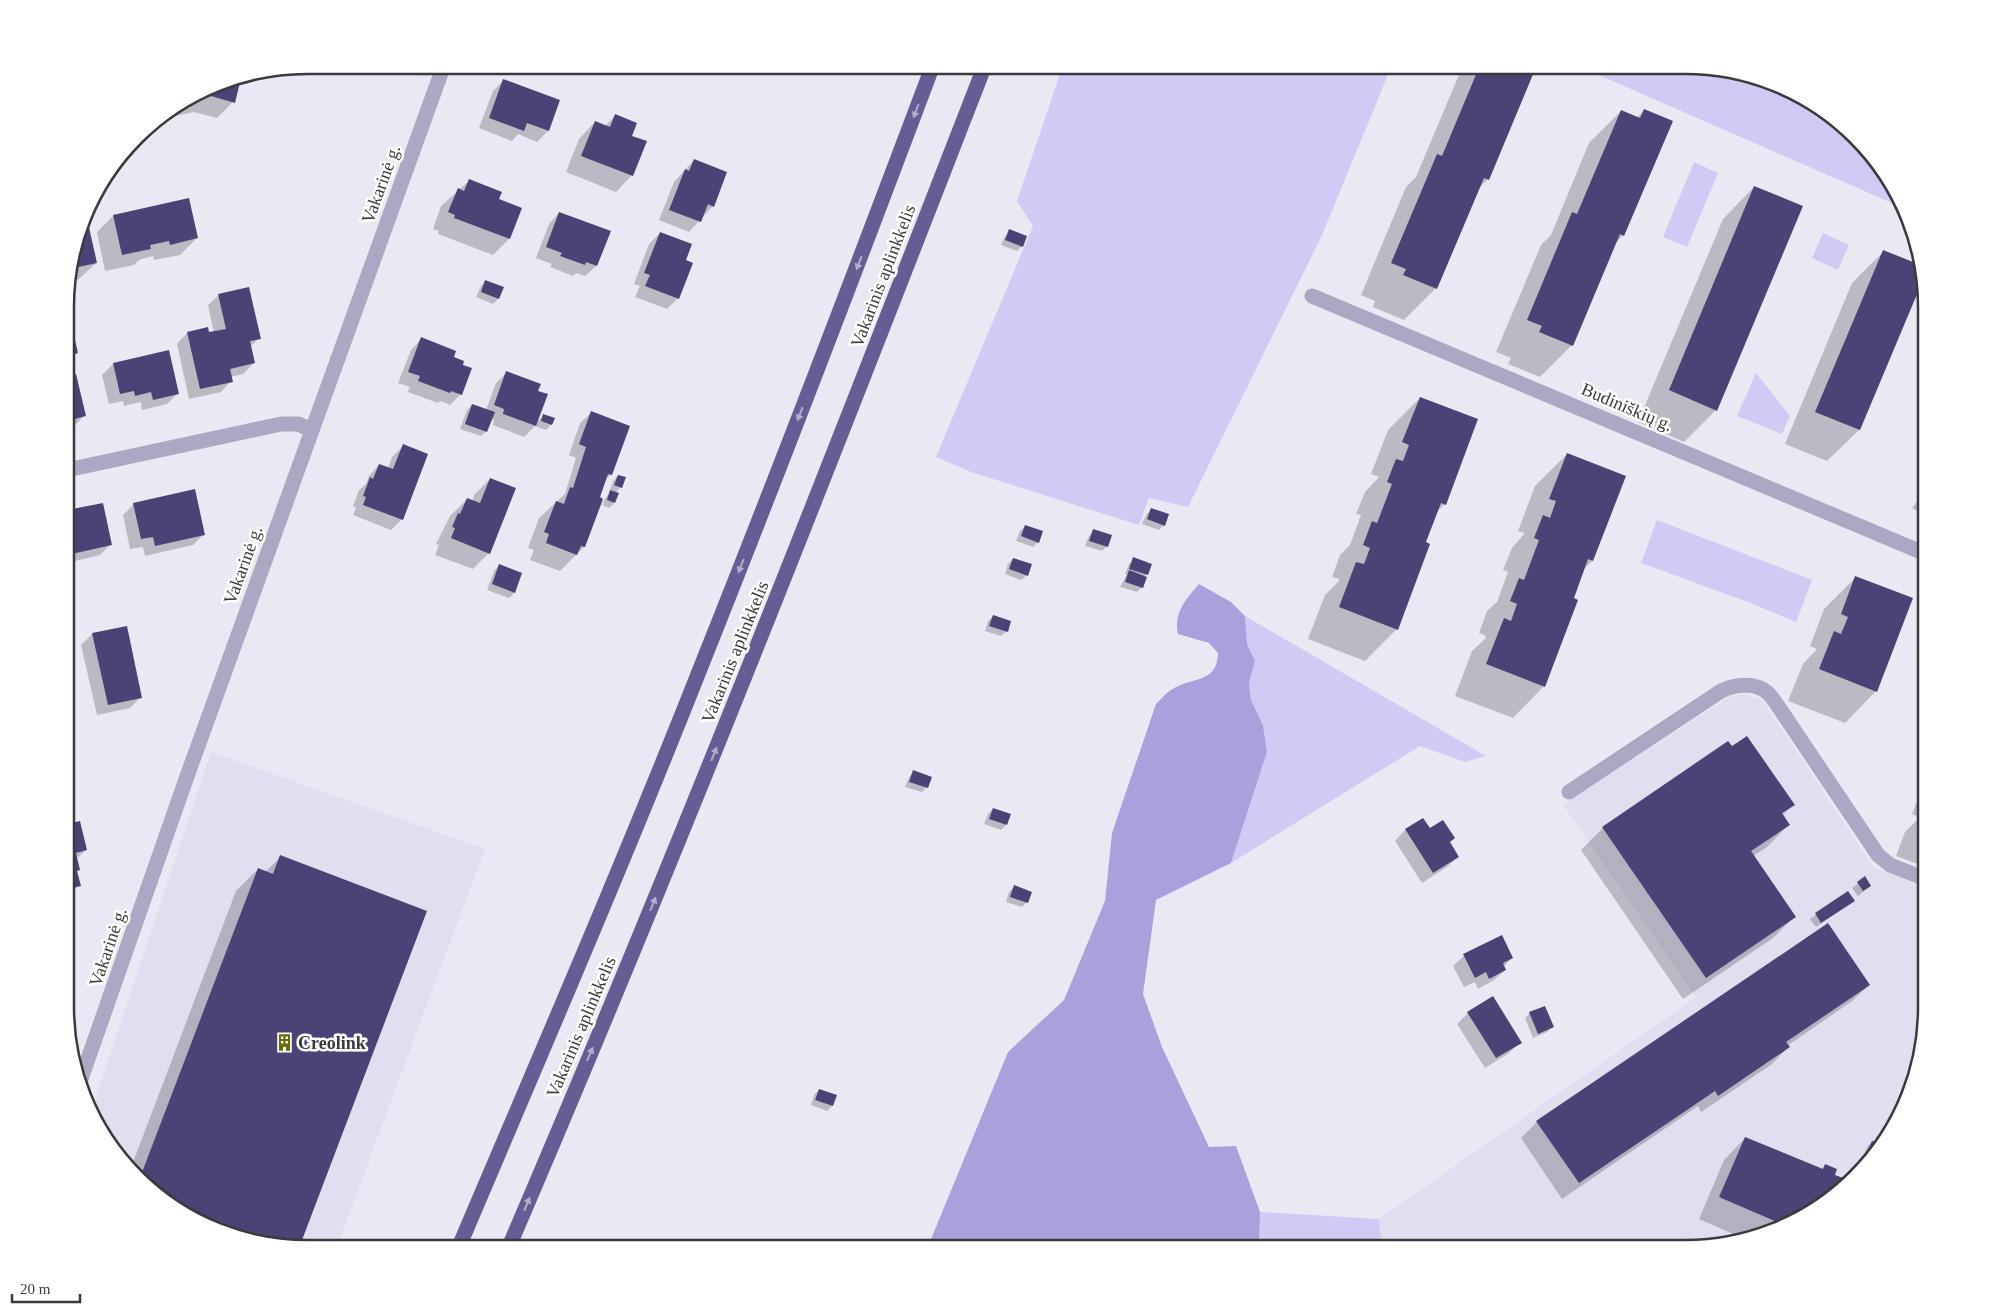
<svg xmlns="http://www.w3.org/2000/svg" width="1992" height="1314" font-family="Georgia,serif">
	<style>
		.built { fill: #e0deef }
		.green { fill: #d0caf4 }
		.forest { fill: #aba0dc }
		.shadow { fill: #0003 }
		.building { fill: #4d4276 }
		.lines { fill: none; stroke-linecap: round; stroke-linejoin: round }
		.minor { stroke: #aca8c3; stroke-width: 15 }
		.highway { stroke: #675c93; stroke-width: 15 }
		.oneway { fill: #b3aec9 }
		.labels { text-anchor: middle; stroke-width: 5; stroke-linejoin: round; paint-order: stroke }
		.street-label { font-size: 18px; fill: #3a3a3e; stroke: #fff }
		.poi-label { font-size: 18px; font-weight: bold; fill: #3a3a3e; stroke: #fff; text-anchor: start }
		.rim { fill: none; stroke: #3a3a3e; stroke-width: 2.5 }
	</style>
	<rect width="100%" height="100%" fill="#eae9f3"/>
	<g class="built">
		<path d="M 391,65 L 431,65 L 427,78 Z"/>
		<path d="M 1746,694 L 1763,701 L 1874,868 L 1926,887 L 1926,1023 L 1914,1084 L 1886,1142 L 1806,1217 L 1700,1248 L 1382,1249 L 1379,1219 L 1696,997 L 1563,805 L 1729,697 Z"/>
		<path d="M 211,752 L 485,849 L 336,1249 L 307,1249 L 230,1236 L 172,1208 L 98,1128 L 92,1110 Z"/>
	</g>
	<g class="green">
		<path d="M 1063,65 L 1396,65 L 1390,70 L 1322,235 L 1188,507 L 1149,498 L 1139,525 L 971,472 L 936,457 L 1033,226 L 1017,201 Z"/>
		<path d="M 1576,65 L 1685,65 L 1762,78 L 1820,106 L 1895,186 L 1901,207 Z"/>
		<path d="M 1694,162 L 1718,173 L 1687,247 L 1663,237 Z"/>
		<path d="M 1823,233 L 1849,245 L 1838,270 L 1812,258 Z"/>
		<path d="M 1756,373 L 1790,416 L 1782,434 L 1737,416 Z"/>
		<path d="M 1657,520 L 1812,580 L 1796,622 L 1748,602 L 1641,563 Z"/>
		<path d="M 1245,616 L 1486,756 L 1465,762 L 1420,746 L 1231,863 L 1267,752 L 1263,725 L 1251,700 L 1249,683 L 1255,661 L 1247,644 Z"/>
		<path d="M 1260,1212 L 1379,1219 L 1382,1249 L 1259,1249 Z"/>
	</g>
	<path class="forest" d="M 1199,584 L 1231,602 L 1245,616 L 1247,644 L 1255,661 L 1249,683 L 1251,700 L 1263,725 L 1267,752 L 1231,863 L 1156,900 L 1143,994 L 1162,1047 L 1209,1147 L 1236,1146 L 1260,1212 L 1259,1249 L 927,1249 L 1008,1052 L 1064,1000 L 1105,901 L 1112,833 L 1156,704 C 1161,699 1166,693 1171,690 C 1191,676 1217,685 1218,653 L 1209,643 L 1178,634 C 1173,613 1186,599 1199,584 Z"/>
	<g class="shadow">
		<path d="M 1470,65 L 1513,65 L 1488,179 L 1478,189 L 1436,288 L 1404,320 L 1373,307 L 1375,301 L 1361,295 L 1406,187 L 1416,177 L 1458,77 Z"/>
		<path d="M 504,80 L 559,101 L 548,131 L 537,142 L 518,134 L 512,141 L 479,128 L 493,91 Z"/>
		<path d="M 215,83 L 233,102 L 217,118 L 194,112 L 162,119 L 162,116 Z"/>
		<path d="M 1644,110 L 1623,235 L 1614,245 L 1572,345 L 1540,377 L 1508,364 L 1511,358 L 1496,352 L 1541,245 L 1551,235 L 1589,143 L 1621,111 L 1637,118 Z"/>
		<path d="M 615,116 L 631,136 L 632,175 L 616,192 L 566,172 L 579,139 L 595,122 L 605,126 Z"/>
		<path d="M 694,160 L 713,206 L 689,232 L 659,220 L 674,182 Z"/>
		<path d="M 469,181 L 497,200 L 521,209 L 509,239 L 493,255 L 438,234 L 439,231 L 433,229 L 441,206 Z"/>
		<path d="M 1754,187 L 1716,410 L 1684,442 L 1638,422 L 1723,219 Z"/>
		<path d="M 559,213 L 596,266 L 585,276 L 576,273 L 573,276 L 550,267 L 552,264 L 536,258 L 549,224 Z"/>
		<path d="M 113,216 L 197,238 L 180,255 L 154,260 L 153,256 L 139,260 L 134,265 L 105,271 L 97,232 Z"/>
		<path d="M 87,224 L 96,263 L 79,279 L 67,282 L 67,276 L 82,225 Z"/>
		<path d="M 1010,231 L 1022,246 L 1017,251 L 1001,245 L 1005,236 Z"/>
		<path d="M 660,233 L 684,261 L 678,298 L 667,309 L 635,297 L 640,286 L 634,284 L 649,244 Z"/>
		<path d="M 1884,251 L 1919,266 L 1922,278 L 1859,430 L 1827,461 L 1785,444 L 1852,283 Z"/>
		<path d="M 486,281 L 498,299 L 493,304 L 476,297 L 481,286 Z"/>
		<path d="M 219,295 L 259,338 L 250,347 L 254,363 L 243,374 L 230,377 L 231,381 L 221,392 L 189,399 L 177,344 L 187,333 L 214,333 L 208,305 Z"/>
		<path d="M 67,329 L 77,353 L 72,358 L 67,359 Z"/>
		<path d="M 421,339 L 452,358 L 461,394 L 450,405 L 440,401 L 438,403 L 408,392 L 410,387 L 398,383 L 411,350 Z"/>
		<path d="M 168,352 L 178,393 L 167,404 L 142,410 L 141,402 L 124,406 L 123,401 L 109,404 L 102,375 L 113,364 Z"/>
		<path d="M 507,372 L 537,392 L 537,422 L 544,415 L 553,419 L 551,425 L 546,430 L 535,426 L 524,437 L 493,425 L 494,420 L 491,419 L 486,431 L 481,436 L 460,429 L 467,410 L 472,405 L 486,410 L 496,383 Z"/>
		<path d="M 67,378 L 84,416 L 67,433 Z"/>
		<path d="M 1420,398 L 1445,504 L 1435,513 L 1397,629 L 1365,661 L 1308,639 L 1325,595 L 1339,581 L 1339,579 L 1332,577 L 1340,555 L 1350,545 L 1361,515 L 1356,514 L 1365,492 L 1379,477 L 1371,474 L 1388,430 Z"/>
		<path d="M 591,413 L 611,474 L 605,480 L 584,547 L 560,571 L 530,560 L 534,550 L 528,548 L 539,518 L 565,494 L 576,458 L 569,455 L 580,423 Z"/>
		<path d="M 403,446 L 402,519 L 391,530 L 353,515 L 356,508 L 353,506 L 359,490 L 366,484 L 369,476 L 379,465 L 388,468 L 392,457 Z"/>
		<path d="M 1567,454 L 1592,561 L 1583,570 L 1544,686 L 1513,718 L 1455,696 L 1472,651 L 1485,639 L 1486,636 L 1479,633 L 1487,611 L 1497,602 L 1508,572 L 1503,570 L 1512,548 L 1525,533 L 1518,531 L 1535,486 Z"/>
		<path d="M 618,476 L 621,487 L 615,493 L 617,494 L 614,503 L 609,508 L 602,505 L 606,497 L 612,490 L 610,490 L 613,481 Z"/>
		<path d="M 490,479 L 489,553 L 473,569 L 435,555 L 439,545 L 436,544 L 450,516 L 467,499 L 472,501 L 474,495 Z"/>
		<path d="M 1921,496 L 1926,499 L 1926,507 L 1921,513 L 1912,508 Z"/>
		<path d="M 134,504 L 204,534 L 193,545 L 145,556 L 143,547 L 130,549 L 123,515 Z"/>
		<path d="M 1151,509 L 1164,525 L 1159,530 L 1142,524 L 1146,515 Z"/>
		<path d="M 67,512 L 111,544 L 100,555 L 67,563 Z"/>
		<path d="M 1025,526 L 1038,542 L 1033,547 L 1016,541 L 1020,531 Z"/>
		<path d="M 1094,531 L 1107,546 L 1102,551 L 1085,546 L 1089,536 Z"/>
		<path d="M 1926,534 L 1926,551 L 1921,548 Z"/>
		<path d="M 1013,559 L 1027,575 L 1021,580 L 1005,574 L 1008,564 Z"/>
		<path d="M 1134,559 L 1147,574 L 1144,577 L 1142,587 L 1137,592 L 1120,587 L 1127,574 L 1125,574 L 1129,564 Z"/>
		<path d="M 499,566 L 521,574 L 514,593 L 509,598 L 487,590 L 494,571 Z"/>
		<path d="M 1855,578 L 1876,691 L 1845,723 L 1788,701 L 1803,664 L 1817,649 L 1810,646 L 1824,609 Z"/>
		<path d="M 993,616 L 1007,631 L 1001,636 L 985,631 L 988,621 Z"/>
		<path d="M 92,634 L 141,697 L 130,708 L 97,715 L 81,645 Z"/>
		<path d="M 914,772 L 927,787 L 922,792 L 905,787 L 909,777 Z"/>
		<path d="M 1926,781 L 1926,867 L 1896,856 L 1905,832 L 1917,820 L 1918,817 L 1912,814 L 1923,785 Z"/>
		<path d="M 1793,805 L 1782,816 L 1788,825 L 1767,847 L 1753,856 L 1794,917 L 1773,938 L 1683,999 L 1581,850 L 1603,828 Z"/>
		<path d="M 993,809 L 1006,825 L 1001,830 L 984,824 L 988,814 Z"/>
		<path d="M 1423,819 L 1429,830 L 1449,843 L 1458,856 L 1447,867 L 1422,883 L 1395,841 L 1405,830 Z"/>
		<path d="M 67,825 L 86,850 L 76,859 L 79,870 L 76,873 L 79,885 L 67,896 Z"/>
		<path d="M 281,857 L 298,1248 L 230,1236 L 172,1208 L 132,1165 L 236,891 L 258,869 L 265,872 Z"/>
		<path d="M 1865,878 L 1870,886 L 1858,896 L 1852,888 Z"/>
		<path d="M 1014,887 L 1027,902 L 1022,907 L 1006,902 L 1009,892 Z"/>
		<path d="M 1848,893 L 1853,901 L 1816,927 L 1810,919 Z"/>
		<path d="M 1464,956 L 1512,958 L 1503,967 L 1505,970 L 1494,980 L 1478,989 L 1475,982 L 1464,987 L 1453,966 Z"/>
		<path d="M 1869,985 L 1852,1001 L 1787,1046 L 1788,1047 L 1772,1064 L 1701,1112 L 1698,1106 L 1562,1199 L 1521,1138 L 1537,1122 Z"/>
		<path d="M 1468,1013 L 1520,1042 L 1509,1053 L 1485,1068 L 1457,1024 Z"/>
		<path d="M 1530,1013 L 1553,1027 L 1547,1032 L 1533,1038 L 1525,1018 Z"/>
		<path d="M 1910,1077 L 1915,1079 L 1907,1098 L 1899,1095 L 1905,1082 Z"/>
		<path d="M 819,1090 L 832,1106 L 827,1111 L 811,1105 L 814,1095 Z"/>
		<path d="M 1745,1138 L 1821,1170 L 1826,1165 L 1833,1175 L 1845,1180 L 1806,1217 L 1740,1237 L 1699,1219 L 1724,1160 Z"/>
		<path d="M 1872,1142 L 1881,1146 L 1866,1161 L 1867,1156 L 1864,1155 L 1867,1147 Z"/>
	</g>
	<g class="building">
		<path d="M 1480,65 L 1516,65 L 1534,72 L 1489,180 L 1484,178 L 1437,289 L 1403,275 L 1406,269 L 1391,263 L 1437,154 L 1442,156 Z"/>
		<path d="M 241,78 L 235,103 L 211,96 L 185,102 L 215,83 Z"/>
		<path d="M 503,79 L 560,100 L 549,131 L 527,123 L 524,131 L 489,118 Z"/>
		<path d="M 1644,109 L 1673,121 L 1624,236 L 1620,234 L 1573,346 L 1539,332 L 1542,326 L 1527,320 L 1572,212 L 1577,214 L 1621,110 L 1640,118 Z"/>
		<path d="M 615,114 L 637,123 L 632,136 L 647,141 L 633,176 L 581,156 L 595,121 L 610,127 Z"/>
		<path d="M 694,159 L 727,172 L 714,207 L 708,204 L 701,222 L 669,210 L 685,169 L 689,171 Z"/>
		<path d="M 469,179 L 502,192 L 499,199 L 522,208 L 510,239 L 454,218 L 455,215 L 448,212 L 458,188 L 464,191 Z"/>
		<path d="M 1754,186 L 1803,206 L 1717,411 L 1669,390 Z"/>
		<path d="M 189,198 L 198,238 L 170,245 L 169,241 L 150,245 L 151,249 L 122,255 L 113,215 Z"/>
		<path d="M 559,212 L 611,231 L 597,266 L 586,262 L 585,265 L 560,256 L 562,253 L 546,247 Z"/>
		<path d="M 88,223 L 97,263 L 69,269 L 83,224 Z"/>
		<path d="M 1009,229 L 1027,236 L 1023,247 L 1005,240 Z"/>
		<path d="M 660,232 L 692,244 L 686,260 L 693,263 L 679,299 L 645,286 L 650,275 L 644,273 Z"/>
		<path d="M 1883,250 L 1918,264 L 1923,280 L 1860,430 L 1815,412 Z"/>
		<path d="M 485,280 L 504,287 L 499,299 L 481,292 Z"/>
		<path d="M 249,287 L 261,339 L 250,341 L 255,363 L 230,369 L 233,382 L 200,389 L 187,332 L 208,327 L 209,332 L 226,329 L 218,294 Z"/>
		<path d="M 72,327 L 78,353 L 67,356 L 67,328 Z"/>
		<path d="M 421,337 L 456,351 L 454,357 L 464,361 L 463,365 L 472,368 L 462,395 L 451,391 L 450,393 L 418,381 L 420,376 L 408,372 Z"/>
		<path d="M 169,350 L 179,394 L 153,400 L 151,392 L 135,396 L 134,391 L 120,394 L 113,363 Z"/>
		<path d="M 506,371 L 541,384 L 538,391 L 548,394 L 536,426 L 503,414 L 504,409 L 494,405 Z"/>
		<path d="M 76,374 L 86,416 L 67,421 L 67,376 Z"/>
		<path d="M 1420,397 L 1478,419 L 1446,505 L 1441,503 L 1426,542 L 1430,544 L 1398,630 L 1339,607 L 1356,562 L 1364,564 L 1370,548 L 1363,545 L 1372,521 L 1377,523 L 1392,484 L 1387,482 L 1396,459 L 1403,461 L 1409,445 L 1402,442 Z"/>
		<path d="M 472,404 L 495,412 L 487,432 L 465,424 Z"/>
		<path d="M 591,411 L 630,426 L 612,475 L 608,474 L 600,497 L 603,499 L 585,547 L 581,546 L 577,555 L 546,543 L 549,534 L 544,532 L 556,501 L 564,504 L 570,487 L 573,488 L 586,447 L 579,444 Z"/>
		<path d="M 543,414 L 555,418 L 552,425 L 541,421 Z"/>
		<path d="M 403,444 L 428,454 L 403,520 L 363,505 L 366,497 L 363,496 L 370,477 L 373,479 L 379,464 L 393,469 Z"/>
		<path d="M 1567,453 L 1626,476 L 1593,561 L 1588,559 L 1574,598 L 1578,600 L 1545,687 L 1486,664 L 1504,618 L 1511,621 L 1517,604 L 1510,601 L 1519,578 L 1524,580 L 1539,540 L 1534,538 L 1543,515 L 1550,518 L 1556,501 L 1549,499 Z"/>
		<path d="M 618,475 L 626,477 L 622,488 L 614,485 Z"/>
		<path d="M 490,478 L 516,488 L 490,554 L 451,538 L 455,528 L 452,527 L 458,513 L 460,514 L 467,498 L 480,503 Z"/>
		<path d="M 195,489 L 205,535 L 155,546 L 153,537 L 141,539 L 133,503 Z"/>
		<path d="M 610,490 L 619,493 L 615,503 L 607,500 Z"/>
		<path d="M 1921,495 L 1926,498 L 1926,508 L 1917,503 Z"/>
		<path d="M 103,503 L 112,545 L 67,555 L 67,510 Z"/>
		<path d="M 1151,508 L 1169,514 L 1165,526 L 1147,519 Z"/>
		<path d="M 1025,525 L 1043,531 L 1039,543 L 1021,536 Z"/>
		<path d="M 1093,529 L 1112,535 L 1108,547 L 1089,541 Z"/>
		<path d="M 1133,557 L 1152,564 L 1148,575 L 1129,569 Z"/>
		<path d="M 1013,558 L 1032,564 L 1028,576 L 1009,569 Z"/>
		<path d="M 499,564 L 522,573 L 515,593 L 492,584 Z"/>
		<path d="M 1129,570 L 1147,577 L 1143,588 L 1125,582 Z"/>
		<path d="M 1855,576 L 1913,598 L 1877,692 L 1819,669 L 1834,631 L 1841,634 L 1848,617 L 1841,614 Z"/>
		<path d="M 993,615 L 1011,621 L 1008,632 L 989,626 Z"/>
		<path d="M 127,626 L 142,698 L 108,705 L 92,633 Z"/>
		<path d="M 1747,736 L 1795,805 L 1782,813 L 1790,825 L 1751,851 L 1796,917 L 1706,978 L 1602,827 L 1728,741 L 1732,746 Z"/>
		<path d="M 913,770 L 932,777 L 928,788 L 909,782 Z"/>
		<path d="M 993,808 L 1011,814 L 1007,825 L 989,819 Z"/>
		<path d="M 1423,818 L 1430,828 L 1443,820 L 1455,838 L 1450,842 L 1459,857 L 1433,873 L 1405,829 Z"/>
		<path d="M 80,821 L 87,850 L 76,853 L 80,870 L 77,871 L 81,886 L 67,889 L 67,824 Z"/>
		<path d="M 280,855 L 427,911 L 299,1248 L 230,1236 L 172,1208 L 141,1175 L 258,868 L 273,874 Z"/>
		<path d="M 1865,876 L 1871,886 L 1863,891 L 1857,882 Z"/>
		<path d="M 1014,885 L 1032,892 L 1028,903 L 1010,897 Z"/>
		<path d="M 1848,891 L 1855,901 L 1821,923 L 1815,913 Z"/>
		<path d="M 1828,923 L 1870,985 L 1786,1042 L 1790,1047 L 1718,1096 L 1715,1091 L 1579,1183 L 1536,1121 Z"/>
		<path d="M 1502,935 L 1513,958 L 1503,963 L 1506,970 L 1489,979 L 1486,972 L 1475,978 L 1463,954 Z"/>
		<path d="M 1493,996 L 1522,1043 L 1496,1058 L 1467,1012 Z"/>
		<path d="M 1545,1006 L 1554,1027 L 1538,1034 L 1529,1012 Z"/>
		<path d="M 1909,1075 L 1916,1078 L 1910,1092 L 1903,1090 Z"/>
		<path d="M 819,1089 L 837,1095 L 833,1106 L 815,1100 Z"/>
		<path d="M 1745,1137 L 1823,1169 L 1825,1164 L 1837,1169 L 1835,1175 L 1846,1179 L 1806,1217 L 1782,1224 L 1719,1197 Z"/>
		<path d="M 1872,1141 L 1883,1145 L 1869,1158 L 1871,1151 L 1868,1150 Z"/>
	</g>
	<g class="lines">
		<g class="minor">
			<path d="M 1312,296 L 1926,554"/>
			<path d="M 67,470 L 281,424 L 298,424 L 312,430"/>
			<path d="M 1569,792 L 1721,691 C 1735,684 1756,682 1768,693 C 1772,697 1775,702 1778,706 L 1878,855 L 1890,865 L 1926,879"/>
			<path d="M 81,1079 L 185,782 L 444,65"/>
		</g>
		<g class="highway">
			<path d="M 458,1249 C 540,1056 623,864 700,669 C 780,469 857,267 933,65"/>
			<path d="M 508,1249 C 676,858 831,462 985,65"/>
		</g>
	</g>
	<defs><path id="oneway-solid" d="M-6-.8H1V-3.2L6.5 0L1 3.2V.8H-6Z" transform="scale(1.25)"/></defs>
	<g class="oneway">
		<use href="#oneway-solid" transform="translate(916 111) rotate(111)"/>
		<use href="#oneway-solid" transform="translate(859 263) rotate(111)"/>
		<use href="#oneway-solid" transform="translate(800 414) rotate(111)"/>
		<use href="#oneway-solid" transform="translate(741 566) rotate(111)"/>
		<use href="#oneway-solid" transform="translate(714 754) rotate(-68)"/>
		<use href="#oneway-solid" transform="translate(653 904) rotate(-68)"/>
		<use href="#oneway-solid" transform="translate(590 1054) rotate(-67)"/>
		<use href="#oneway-solid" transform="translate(527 1204) rotate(-67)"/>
	</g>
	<defs>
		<symbol id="building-bare" viewBox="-9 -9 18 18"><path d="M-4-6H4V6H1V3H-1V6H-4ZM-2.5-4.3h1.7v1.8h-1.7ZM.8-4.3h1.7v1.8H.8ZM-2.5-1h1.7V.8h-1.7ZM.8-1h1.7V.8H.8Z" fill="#676a0b" stroke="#fff" stroke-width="2.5" paint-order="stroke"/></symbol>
	</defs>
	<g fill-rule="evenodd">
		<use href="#building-bare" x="272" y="1030" width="25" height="25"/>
	</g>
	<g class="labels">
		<g class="street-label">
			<text transform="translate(381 184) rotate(-70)" y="6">Vakarinė g.</text>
			<text transform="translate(883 276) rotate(-69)" y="6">Vakarinis aplinkkelis</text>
			<text transform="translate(1627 407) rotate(23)" y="6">Budiniškių g.</text>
			<text transform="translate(243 565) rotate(-70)" y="6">Vakarinė g.</text>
			<text transform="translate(735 652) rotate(-68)" y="6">Vakarinis aplinkkelis</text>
			<text transform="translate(108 947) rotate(-71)" y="6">Vakarinė g.</text>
			<text transform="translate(581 1027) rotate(-67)" y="6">Vakarinis aplinkkelis</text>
		</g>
		<g class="poi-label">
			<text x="298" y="1049">Creolink</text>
		</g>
	</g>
	<path d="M0 0H1992V1314H0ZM307 74H1685A233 233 0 0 1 1918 307V1007A233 233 0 0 1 1685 1240H307A233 233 0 0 1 74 1007V307A233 233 0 0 1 307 74Z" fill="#fff" fill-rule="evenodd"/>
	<path class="rim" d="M307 74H1685A233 233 0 0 1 1918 307V1007A233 233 0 0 1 1685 1240H307A233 233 0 0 1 74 1007V307A233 233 0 0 1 307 74Z"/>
	<path d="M12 1294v8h68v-8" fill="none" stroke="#3a3a3e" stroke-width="2.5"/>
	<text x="20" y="1294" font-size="15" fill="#3a3a3e" stroke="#ffffff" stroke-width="4" paint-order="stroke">20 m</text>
</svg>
